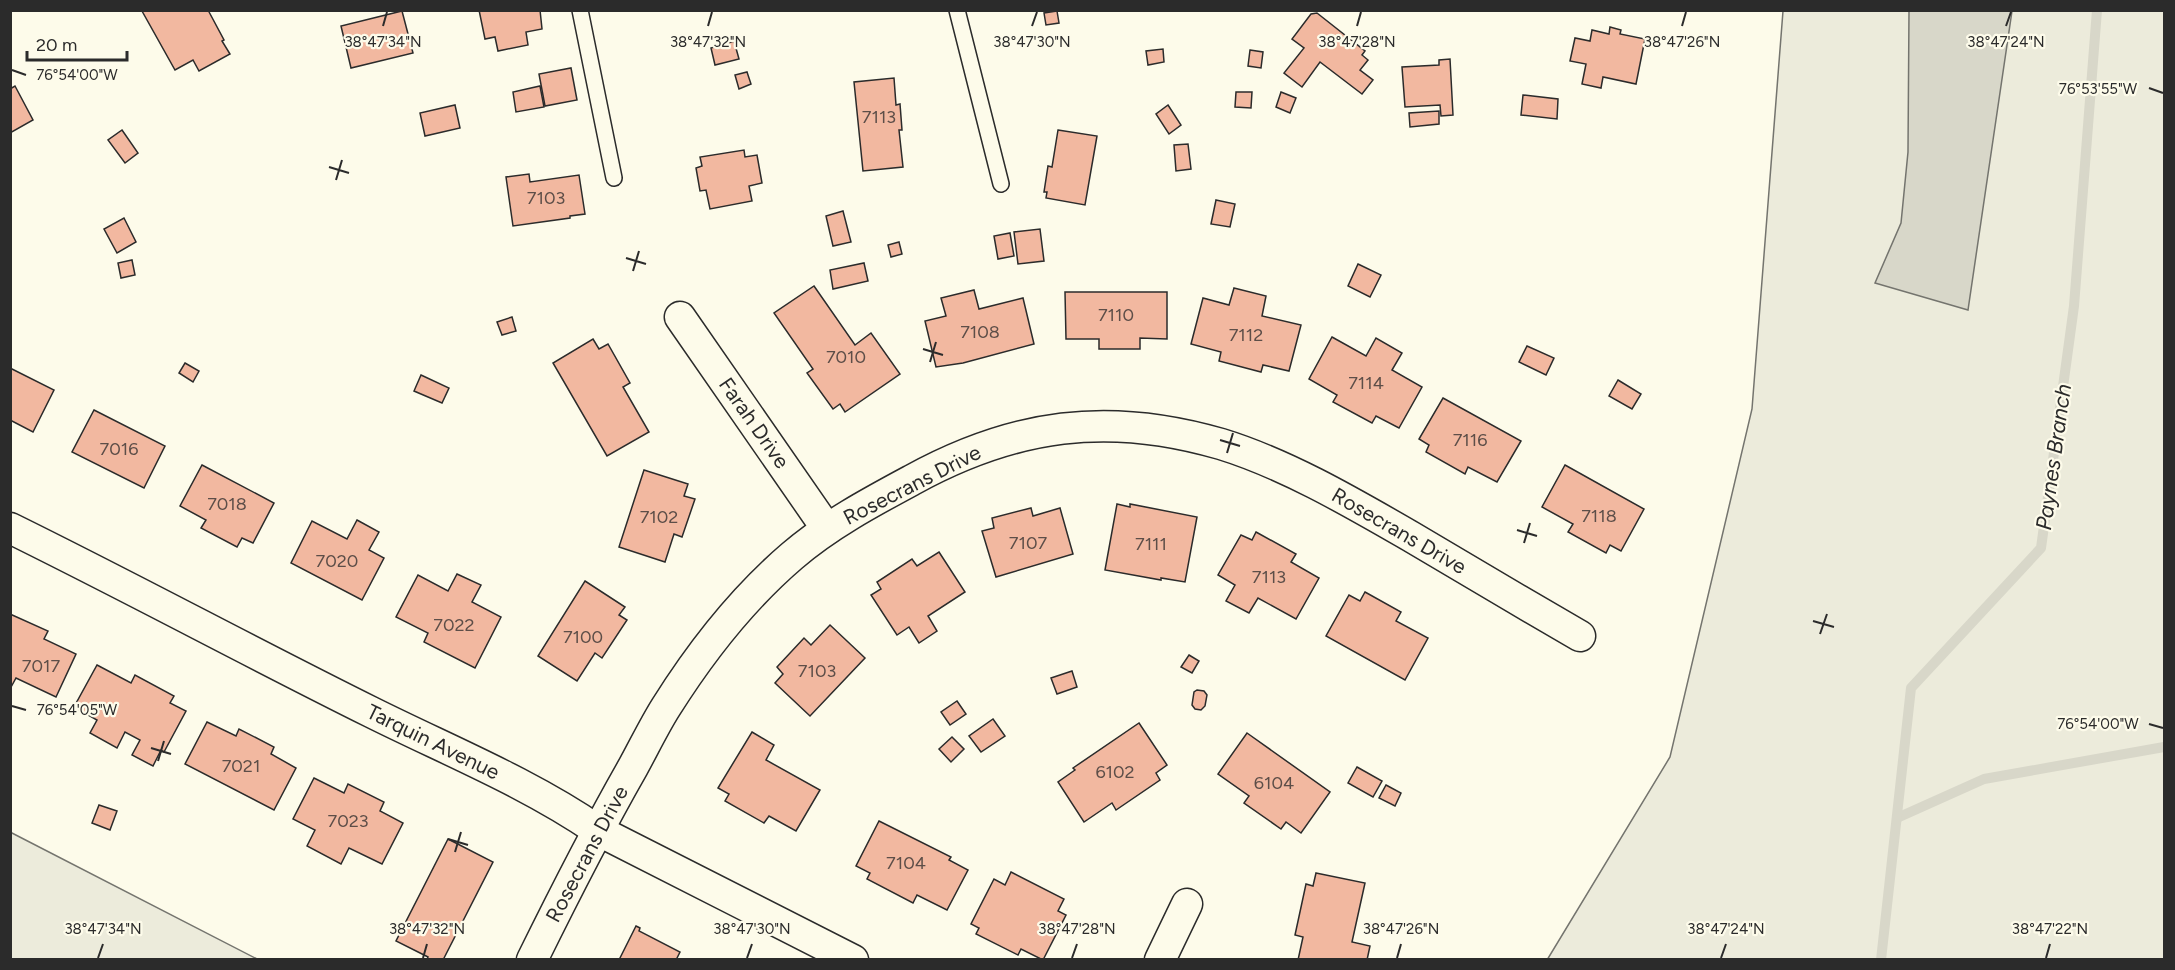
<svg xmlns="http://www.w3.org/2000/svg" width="2175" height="970" font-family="Figtree,sans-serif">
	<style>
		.green { fill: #ecebdb; stroke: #74746e; stroke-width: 1.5 }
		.water { fill: #d8d7c9; stroke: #74746e; stroke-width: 1.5 }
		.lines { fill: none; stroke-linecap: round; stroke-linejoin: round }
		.stream { stroke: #d8d7c9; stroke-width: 10 }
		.building { fill: #f2b8a0; stroke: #2b2b2b; stroke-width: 1.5 }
		.service-casing { stroke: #2b2b2b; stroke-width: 18 }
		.minor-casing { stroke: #2b2b2b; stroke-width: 33 }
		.service { stroke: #fdfbea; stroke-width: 15 }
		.minor { stroke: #fdfbea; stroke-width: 30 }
		.ticks { fill: none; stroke: #2b2b2b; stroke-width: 2 }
		.labels { text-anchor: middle; stroke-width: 4.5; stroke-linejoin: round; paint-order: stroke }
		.number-label { font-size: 18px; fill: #5d4e48 }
		.street-label { font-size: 21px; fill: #2b2b2b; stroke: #fdfbea }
		.water-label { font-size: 22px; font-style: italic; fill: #2b2b2b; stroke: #fdfbea }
		.ticks-label { font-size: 15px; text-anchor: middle; fill: #2b2b2b; stroke: #fdfbea; stroke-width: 4.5; stroke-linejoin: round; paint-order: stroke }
	</style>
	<rect width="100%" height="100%" fill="#fdfbea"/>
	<g class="green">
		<path d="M 1783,11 L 2164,11 L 2164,959 L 1547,960 L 1670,757 L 1752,409 Z"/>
		<path d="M 10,832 L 257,959 L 11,959 Z"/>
	</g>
	<path class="water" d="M 1909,11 L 2012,11 L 1968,310 L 1875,283 L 1901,223 L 1908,152 Z"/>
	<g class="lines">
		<g class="stream">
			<path d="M 1897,818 L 1984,779 L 2164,747"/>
			<path d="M 1881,960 L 1911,688 L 2041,548 L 2074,306 L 2097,10"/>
		</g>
	</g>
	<g class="building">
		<path d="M 208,10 L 224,40 L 222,41 L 230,54 L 199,71 L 193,60 L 175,70 L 142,11 Z"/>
		<path d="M 479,10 L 540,10 L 542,29 L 526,32 L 528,45 L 498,51 L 495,37 L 485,39 Z"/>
		<path d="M 402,11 L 413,53 L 351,68 L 341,26 Z"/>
		<path d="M 1057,11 L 1059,23 L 1046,25 L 1044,13 Z"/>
		<path d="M 1317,13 L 1365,51 L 1362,55 L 1368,60 L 1360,70 L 1373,80 L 1362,94 L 1320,62 L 1302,87 L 1284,73 L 1304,48 L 1292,39 L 1311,14 Z"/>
		<path d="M 1610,27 L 1621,30 L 1620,34 L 1645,39 L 1636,84 L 1603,77 L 1601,88 L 1582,84 L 1586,64 L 1570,61 L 1575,38 L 1590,41 L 1592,30 L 1609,34 Z"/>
		<path d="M 734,41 L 739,59 L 715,65 L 711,48 Z"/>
		<path d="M 1163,49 L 1164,62 L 1148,65 L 1146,51 Z"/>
		<path d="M 1250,50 L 1263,52 L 1261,68 L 1248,66 Z"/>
		<path d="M 1450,59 L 1453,115 L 1441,116 L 1440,105 L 1405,107 L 1402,67 L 1439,65 L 1439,60 Z"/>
		<path d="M 571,68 L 577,100 L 545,106 L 539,74 Z"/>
		<path d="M 747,72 L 751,84 L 739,89 L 735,75 Z"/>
		<path d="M 894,78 L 896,105 L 900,104 L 902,130 L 899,130 L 903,167 L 863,171 L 854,82 Z"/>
		<path d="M 15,86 L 33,120 L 10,133 L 10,89 Z"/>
		<path d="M 540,86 L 544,107 L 516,112 L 513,92 Z"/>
		<path d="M 1236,92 L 1252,92 L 1251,108 L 1235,107 Z"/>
		<path d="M 1281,92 L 1296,98 L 1290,113 L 1276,107 Z"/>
		<path d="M 1523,95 L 1558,99 L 1557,119 L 1521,115 Z"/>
		<path d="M 455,105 L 460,128 L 425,136 L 420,113 Z"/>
		<path d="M 1168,105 L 1181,125 L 1169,134 L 1156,114 Z"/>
		<path d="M 1439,111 L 1439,124 L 1410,127 L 1409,113 Z"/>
		<path d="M 122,130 L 138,153 L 125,163 L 108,140 Z"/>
		<path d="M 1058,130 L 1097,136 L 1085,205 L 1046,198 L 1047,192 L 1044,192 L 1048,166 L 1052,167 Z"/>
		<path d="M 1188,144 L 1191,169 L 1176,171 L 1174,145 Z"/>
		<path d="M 744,150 L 745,157 L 757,155 L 762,183 L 749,186 L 752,201 L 710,209 L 706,190 L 700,191 L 696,168 L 702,166 L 700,157 Z"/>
		<path d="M 529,174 L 530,182 L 579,175 L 585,214 L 570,216 L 570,218 L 513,226 L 506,177 Z"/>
		<path d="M 1216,200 L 1235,204 L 1230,227 L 1211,224 Z"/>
		<path d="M 843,211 L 851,242 L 833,246 L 826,216 Z"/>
		<path d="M 124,218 L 136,242 L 117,253 L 104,229 Z"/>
		<path d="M 1040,229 L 1044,261 L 1018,264 L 1014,232 Z"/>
		<path d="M 1010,233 L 1014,256 L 998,259 L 994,236 Z"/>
		<path d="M 899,242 L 902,254 L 891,257 L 888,245 Z"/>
		<path d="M 132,260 L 135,275 L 121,278 L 118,263 Z"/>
		<path d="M 864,263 L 868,281 L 833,289 L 830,270 Z"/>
		<path d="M 1358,264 L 1381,275 L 1370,297 L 1348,286 Z"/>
		<path d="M 814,286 L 855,345 L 871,333 L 900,374 L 845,412 L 840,404 L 833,409 L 807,373 L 813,369 L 774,313 Z"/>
		<path d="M 1234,288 L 1266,296 L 1262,316 L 1301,325 L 1289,371 L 1263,365 L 1261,372 L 1219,361 L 1221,352 L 1191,344 L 1203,298 L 1229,305 Z"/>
		<path d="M 974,290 L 979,309 L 1023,298 L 1034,344 L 963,363 L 936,367 L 925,321 L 946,316 L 941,298 Z"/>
		<path d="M 1065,292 L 1167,292 L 1167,339 L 1140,338 L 1140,349 L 1099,349 L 1099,339 L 1066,339 Z"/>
		<path d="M 512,317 L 516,331 L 502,335 L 497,322 Z"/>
		<path d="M 1332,337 L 1366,356 L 1376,338 L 1402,353 L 1392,370 L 1422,387 L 1399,428 L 1376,416 L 1372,423 L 1333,402 L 1337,395 L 1309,379 Z"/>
		<path d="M 593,339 L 599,349 L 608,344 L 630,383 L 623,387 L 649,432 L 607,456 L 553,363 Z"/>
		<path d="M 1527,346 L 1554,358 L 1546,375 L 1519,362 Z"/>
		<path d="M 185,363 L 199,371 L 193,382 L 179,373 Z"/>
		<path d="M 10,368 L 54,390 L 33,432 L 10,420 Z"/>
		<path d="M 421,375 L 449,388 L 442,403 L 414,391 Z"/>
		<path d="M 1618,380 L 1641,394 L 1632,409 L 1609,396 Z"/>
		<path d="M 1443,398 L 1521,441 L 1497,482 L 1468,467 L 1465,474 L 1426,452 L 1429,445 L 1419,439 Z"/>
		<path d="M 94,410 L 165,446 L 144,488 L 72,452 Z"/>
		<path d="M 202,465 L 274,503 L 253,543 L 242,538 L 237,547 L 201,528 L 206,520 L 180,506 Z"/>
		<path d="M 1565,465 L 1644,509 L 1621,551 L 1610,545 L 1606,553 L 1568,532 L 1573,524 L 1542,507 Z"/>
		<path d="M 644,470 L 688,484 L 684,496 L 695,499 L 682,537 L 674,534 L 665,562 L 619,547 Z"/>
		<path d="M 1117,504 L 1130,507 L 1130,504 L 1197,517 L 1185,582 L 1161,578 L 1161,580 L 1105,570 Z"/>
		<path d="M 1031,508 L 1033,516 L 1060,508 L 1073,554 L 996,577 L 982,531 L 994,528 L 992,518 Z"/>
		<path d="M 357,520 L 379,532 L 369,550 L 384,558 L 362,600 L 291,563 L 312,521 L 347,539 Z"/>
		<path d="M 1256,532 L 1296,554 L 1291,562 L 1319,578 L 1296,619 L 1258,598 L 1249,613 L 1226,601 L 1235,585 L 1218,575 L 1241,535 L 1252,540 Z"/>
		<path d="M 939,552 L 965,592 L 928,616 L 937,631 L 919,643 L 909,627 L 897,635 L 871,595 L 881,589 L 877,582 L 912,559 L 917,566 Z"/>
		<path d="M 457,574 L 481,585 L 472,602 L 501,617 L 475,668 L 424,642 L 428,633 L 396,617 L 418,575 L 448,591 Z"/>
		<path d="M 585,581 L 625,607 L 619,615 L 627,620 L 602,658 L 595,653 L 577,681 L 538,656 Z"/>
		<path d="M 1365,592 L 1401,612 L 1396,621 L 1428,638 L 1405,680 L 1326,636 L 1349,595 L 1360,601 Z"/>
		<path d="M 10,614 L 48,631 L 44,639 L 76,654 L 56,697 L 16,678 L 10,689 Z"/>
		<path d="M 830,625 L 865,658 L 810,716 L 775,683 L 783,674 L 777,667 L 804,638 L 811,645 Z"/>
		<path d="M 1189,655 L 1199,661 L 1192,673 L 1181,667 Z"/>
		<path d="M 97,665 L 131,683 L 135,675 L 174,696 L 170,703 L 186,711 L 164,752 L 161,750 L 153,766 L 132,755 L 140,740 L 125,732 L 117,748 L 90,733 L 97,720 L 74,707 Z"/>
		<path d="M 1072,671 L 1077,687 L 1057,694 L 1051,678 Z"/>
		<path d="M 1197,690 L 1204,691 L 1207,695 L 1205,706 L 1201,710 L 1195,709 L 1192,705 L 1194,692 Z"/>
		<path d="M 957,701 L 966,714 L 950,725 L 941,712 Z"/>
		<path d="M 993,719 L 1005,736 L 981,752 L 969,736 Z"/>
		<path d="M 207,722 L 236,736 L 239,729 L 274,747 L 271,754 L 296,768 L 274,810 L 185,764 Z"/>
		<path d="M 1139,723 L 1167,765 L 1156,773 L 1160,780 L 1116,810 L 1112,803 L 1084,822 L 1058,782 L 1075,770 L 1073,768 Z"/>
		<path d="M 752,732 L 774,745 L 766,760 L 820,790 L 796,831 L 769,816 L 764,823 L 725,801 L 729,794 L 718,788 Z"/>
		<path d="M 1247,733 L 1330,792 L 1301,833 L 1286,822 L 1281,829 L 1244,803 L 1249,796 L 1218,774 Z"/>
		<path d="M 952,737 L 964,749 L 951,762 L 939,749 Z"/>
		<path d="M 1357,767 L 1382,781 L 1373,797 L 1348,783 Z"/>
		<path d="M 314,778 L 344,793 L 348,784 L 384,802 L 380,811 L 403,823 L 382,864 L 349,848 L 341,864 L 307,846 L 315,830 L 293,819 Z"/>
		<path d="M 1386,785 L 1401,793 L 1395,806 L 1379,798 Z"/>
		<path d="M 99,805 L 117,811 L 110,830 L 92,823 Z"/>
		<path d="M 879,821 L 951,857 L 949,860 L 968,870 L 947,910 L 917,895 L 913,903 L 867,879 L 870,873 L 856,866 Z"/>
		<path d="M 448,839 L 493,862 L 443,960 L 427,960 L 428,957 L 396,941 Z"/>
		<path d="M 1011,872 L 1064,899 L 1058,911 L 1066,915 L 1043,960 L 1021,949 L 1018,955 L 976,934 L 979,928 L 971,924 L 994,879 L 1005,885 Z"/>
		<path d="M 1316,873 L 1365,883 L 1352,942 L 1370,946 L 1367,960 L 1298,960 L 1303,937 L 1295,935 L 1306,884 L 1313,886 Z"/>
		<path d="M 636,926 L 640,928 L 639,931 L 680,952 L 676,960 L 619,960 Z"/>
	</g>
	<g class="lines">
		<defs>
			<g id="service">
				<path d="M 580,10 L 614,178"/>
				<path d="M 957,10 L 1001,184"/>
			</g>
			<g id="minor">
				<path d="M 680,317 L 827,529"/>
				<path d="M 10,528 C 132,588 250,652 371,712 C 447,750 527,782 597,830 L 853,960"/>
				<path d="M 532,960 C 564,895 597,830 633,767 C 644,747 654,726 666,707 C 700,653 743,598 792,556 C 828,525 871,502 912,480 C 1014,424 1108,411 1221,444 C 1286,464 1351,502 1410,536 C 1467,570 1523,603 1580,636"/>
				<path d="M 1160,960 L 1187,904"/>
			</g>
		</defs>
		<use href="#service" class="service-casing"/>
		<use href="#minor" class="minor-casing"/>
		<use href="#service" class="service"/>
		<use href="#minor" class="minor"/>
	</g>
	<path class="ticks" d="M 383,26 L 387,12M 708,26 L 712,12M 1032,26 L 1037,12M 1357,26 L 1361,12M 1682,26 L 1686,12M 2006,26 L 2011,12M 12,70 L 26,75M 2149,88 L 2163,93M 329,167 L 349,173M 336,180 L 342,160M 626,258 L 646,264M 633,271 L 639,251M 923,349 L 943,355M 930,362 L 936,342M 1220,440 L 1240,446M 1227,453 L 1233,433M 1517,530 L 1537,536M 1524,543 L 1530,523M 1813,621 L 1834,627M 1820,634 L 1827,614M 12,706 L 26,710M 2149,724 L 2163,728M 151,748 L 171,754M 158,761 L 164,741M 448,839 L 468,845M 455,852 L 461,832M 98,958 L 103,944M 423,958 L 427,944M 747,958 L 752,944M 1072,958 L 1077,944M 1397,958 L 1401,944M 1721,958 L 1726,944M 2046,958 L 2050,944"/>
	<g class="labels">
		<g class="number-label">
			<text x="879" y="123">7113</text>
			<text x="546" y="204">7103</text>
			<text x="1116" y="321">7110</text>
			<text x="980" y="338">7108</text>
			<text x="1246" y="341">7112</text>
			<text x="846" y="363">7010</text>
			<text x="1366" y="389">7114</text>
			<text x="1470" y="446">7116</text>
			<text x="119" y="455">7016</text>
			<text x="227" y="510">7018</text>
			<text x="1599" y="522">7118</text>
			<text x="659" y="523">7102</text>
			<text x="1028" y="549">7107</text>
			<text x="1151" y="550">7111</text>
			<text x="337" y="567">7020</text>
			<text x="1269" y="583">7113</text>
			<text x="454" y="631">7022</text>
			<text x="583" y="643">7100</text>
			<text x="41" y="672">7017</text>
			<text x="817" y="677">7103</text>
			<text x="241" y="772">7021</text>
			<text x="1115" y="778">6102</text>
			<text x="1274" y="789">6104</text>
			<text x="348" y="827">7023</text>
			<text x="906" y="869">7104</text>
		</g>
		<g class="street-label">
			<text transform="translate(754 423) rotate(55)" y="7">Farah Drive</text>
			<text transform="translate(912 485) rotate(-27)" y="7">Rosecrans Drive</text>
			<text transform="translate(1399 531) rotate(30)" y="7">Rosecrans Drive</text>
			<text transform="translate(433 742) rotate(26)" y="7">Tarquin Avenue</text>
			<text transform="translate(587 854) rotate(-62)" y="7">Rosecrans Drive</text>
		</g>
		<g class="water-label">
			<text transform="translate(2053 457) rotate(-82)" y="8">Paynes Branch</text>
		</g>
	</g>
	<g class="ticks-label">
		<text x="383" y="47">38°47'34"N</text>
		<text x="708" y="47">38°47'32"N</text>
		<text x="1032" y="47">38°47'30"N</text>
		<text x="1357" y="47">38°47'28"N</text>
		<text x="1682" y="47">38°47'26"N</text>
		<text x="2006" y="47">38°47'24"N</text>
		<text x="77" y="80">76°54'00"W</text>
		<text x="2098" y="94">76°53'55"W</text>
		<text x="77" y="715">76°54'05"W</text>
		<text x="2098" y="729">76°54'00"W</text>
		<text x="103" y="934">38°47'34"N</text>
		<text x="427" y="934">38°47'32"N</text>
		<text x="752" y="934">38°47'30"N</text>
		<text x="1077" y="934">38°47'28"N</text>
		<text x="1401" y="934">38°47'26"N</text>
		<text x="1726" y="934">38°47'24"N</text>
		<text x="2050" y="934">38°47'22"N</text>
	</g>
	<rect width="2175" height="970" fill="none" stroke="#2b2b2b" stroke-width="24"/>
	<path d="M27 51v9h100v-9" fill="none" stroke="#2b2b2b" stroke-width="3"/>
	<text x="36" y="51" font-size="18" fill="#2b2b2b" stroke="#fdfbea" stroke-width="4.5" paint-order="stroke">20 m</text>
</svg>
